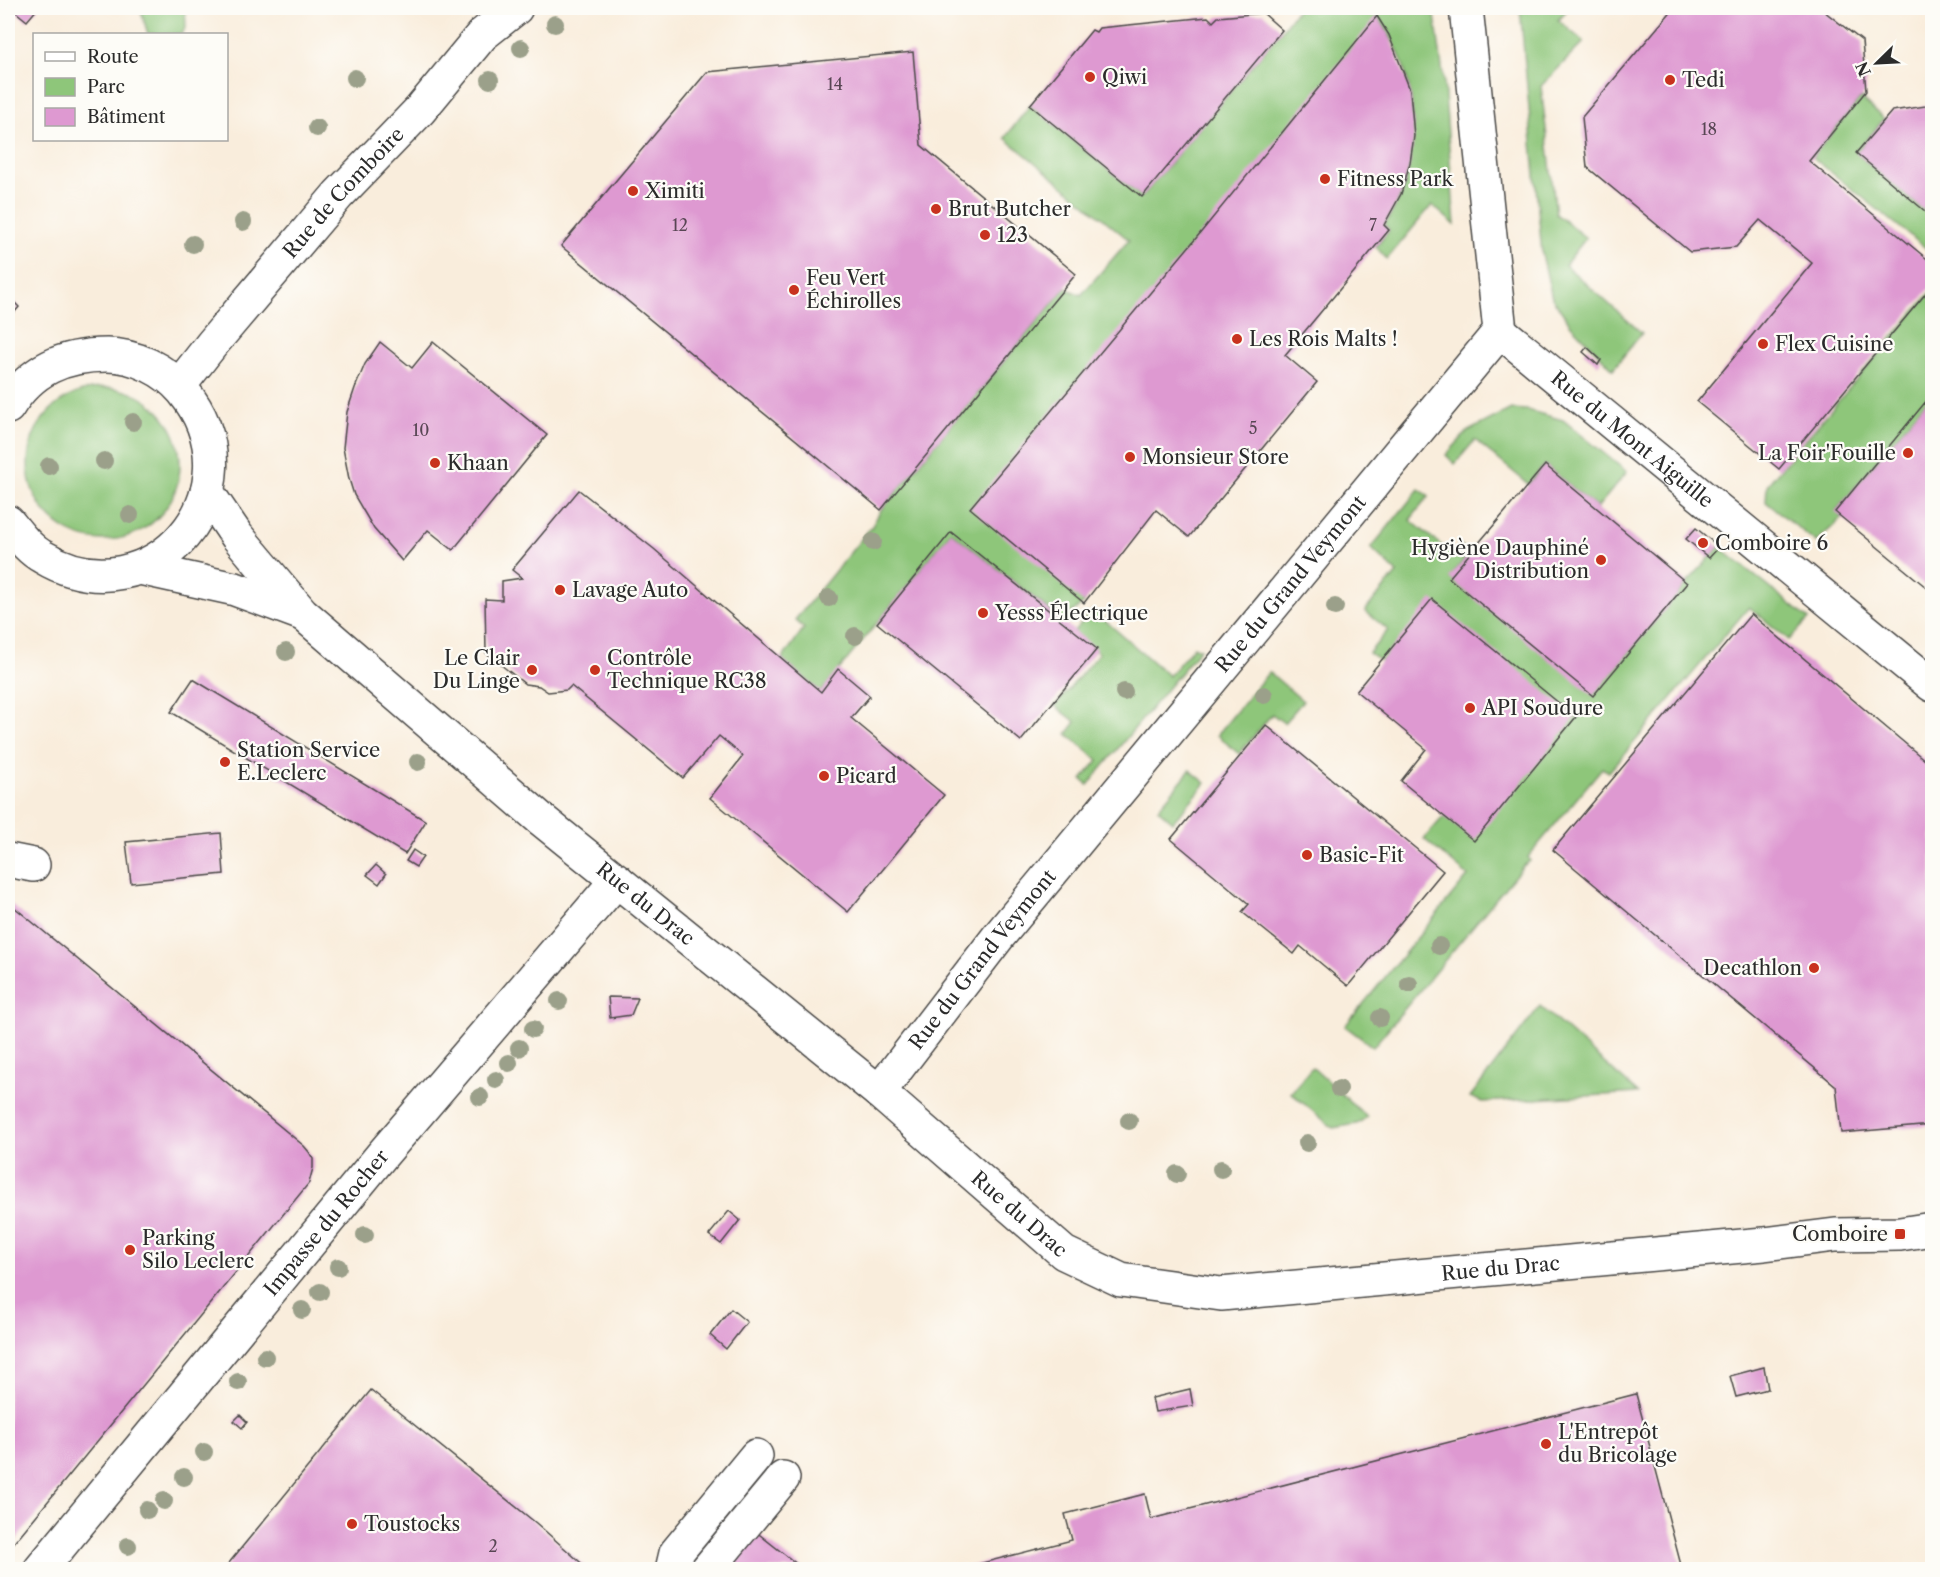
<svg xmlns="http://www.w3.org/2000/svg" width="1940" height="1577" font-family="'Libre Caslon Text',serif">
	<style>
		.green { fill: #8ec67a; stroke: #5c7852; stroke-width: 1.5 }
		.building { fill: #de99d1 }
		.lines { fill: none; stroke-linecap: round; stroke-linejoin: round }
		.minor-casing { stroke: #4a4846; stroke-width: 36 }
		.minor { stroke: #fff; stroke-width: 33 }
		.tree { fill: #9ba08a }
		.poi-dot { fill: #c8321e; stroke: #fdfcf7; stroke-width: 2 }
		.labels { text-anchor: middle; stroke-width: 4.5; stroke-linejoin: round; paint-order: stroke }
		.number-label { font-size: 16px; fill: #584654 }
		.poi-label { font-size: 20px; fill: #2b2b2b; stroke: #fdfcf7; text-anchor: start }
		.street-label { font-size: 20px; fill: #2b2b2b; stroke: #fdfcf7 }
	</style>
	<rect width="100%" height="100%" fill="#fdfcf7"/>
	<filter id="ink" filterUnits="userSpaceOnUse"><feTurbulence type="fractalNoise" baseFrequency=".0167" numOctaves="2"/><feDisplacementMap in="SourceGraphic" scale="12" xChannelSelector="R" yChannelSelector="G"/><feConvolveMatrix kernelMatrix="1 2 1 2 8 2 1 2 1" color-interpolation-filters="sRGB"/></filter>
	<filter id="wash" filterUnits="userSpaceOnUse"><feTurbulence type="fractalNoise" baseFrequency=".008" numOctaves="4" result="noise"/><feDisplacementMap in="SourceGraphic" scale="24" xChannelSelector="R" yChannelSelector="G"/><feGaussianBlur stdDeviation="1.35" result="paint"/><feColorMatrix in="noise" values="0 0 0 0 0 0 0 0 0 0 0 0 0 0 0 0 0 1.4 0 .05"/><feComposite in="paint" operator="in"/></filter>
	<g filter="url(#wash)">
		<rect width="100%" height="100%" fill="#f9eddc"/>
		<g class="green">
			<path d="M 140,8 L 185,8 L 186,26 L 182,34 L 148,34 Z"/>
			<path d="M 1298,8 L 1434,8 L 1444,82 L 1455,225 L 1432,205 L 1387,259 L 1376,247 L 1389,230 L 1384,225 C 1390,215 1398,204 1402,192 C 1422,135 1415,65 1377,16 L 1084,603 L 1062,620 L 951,532 L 821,692 L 782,659 L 804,628 L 795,620 L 872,526 L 881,510 L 1065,288 L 1081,295 L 1129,240 L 1005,138 L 1030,105 L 1142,197 L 1282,30 Z"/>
			<path d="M 1520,8 L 1569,8 L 1558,20 L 1584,42 L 1541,86 L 1556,214 L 1586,238 L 1565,265 L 1642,333 L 1613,369 L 1571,325 L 1552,298 L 1542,254 Z"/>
			<path d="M 1861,98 L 1884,119 L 1856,153 L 1932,217 L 1932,253 L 1812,157 Z"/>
			<path d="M 1932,291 L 1932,394 L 1836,511 L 1842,518 L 1816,542 L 1766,502 L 1767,485 Z"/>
			<circle cx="104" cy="464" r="76"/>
			<path d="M 1511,409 L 1527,410 L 1563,420 L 1627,472 L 1597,508 L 1545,465 L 1528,484 L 1475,440 L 1455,464 L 1446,455 L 1468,431 Z"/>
			<path d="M 1419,489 L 1429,496 L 1410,520 L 1452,554 L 1460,545 L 1470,552 L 1450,578 L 1593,695 L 1687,583 L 1719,547 L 1809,619 L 1789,640 L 1749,607 L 1609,772 L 1602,768 L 1528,857 L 1530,861 L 1523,866 L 1373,1047 L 1345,1026 L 1468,876 L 1424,839 L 1444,816 L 1474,840 L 1381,661 L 1369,653 L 1388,630 L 1365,611 L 1397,573 L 1371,548 Z"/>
			<path d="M 1093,610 L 1169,676 L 1194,646 L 1200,649 L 1088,785 L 1082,780 L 1098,760 L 1067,734 L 1076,722 L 1055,706 L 1099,653 L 1074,631 Z"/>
			<path d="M 1269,672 L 1303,701 L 1284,723 L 1272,714 L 1239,754 L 1217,735 Z"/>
			<path d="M 1190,770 L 1206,783 L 1173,822 L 1158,809 Z"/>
			<path d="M 1540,1006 L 1638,1093 L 1482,1102 L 1470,1097 Z"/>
			<path d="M 1312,1067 L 1367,1117 L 1357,1124 L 1333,1128 L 1291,1093 Z"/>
		</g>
		<g id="blocks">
			<g class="building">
				<path d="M 11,8 L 38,8 L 27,21 Z"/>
				<path d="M 1674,8 L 1820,8 L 1862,41 L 1866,91 L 1809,161 L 1932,263 L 1932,286 L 1779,469 L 1697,402 L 1812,263 L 1760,220 L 1736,247 L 1690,252 L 1587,167 L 1582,117 Z"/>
				<path d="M 1263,13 L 1282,30 L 1142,197 L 1030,105 L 1092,30 L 1096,32 L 1099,28 L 1208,17 L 1213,22 L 1218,17 Z"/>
				<path d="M 1377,16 L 1389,35 L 1410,90 L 1414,136 L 1410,163 L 1401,194 L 1384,225 L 1389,230 L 1285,355 L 1317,382 L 1189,537 L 1156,510 L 1084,603 L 970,508 L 1202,231 Z"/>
				<path d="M 913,52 L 921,145 L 1076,274 L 881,510 L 561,246 L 707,72 Z"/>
				<path d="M 1932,105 L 1932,217 L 1856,153 L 1892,111 Z"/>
				<path d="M 8,296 L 19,307 L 8,320 Z"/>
				<path d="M 380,342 L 412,368 L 433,342 L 547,435 L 453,550 L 428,530 L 402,561 L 374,529 L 354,495 L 349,479 L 343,448 L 347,412 L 355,388 L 365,364 Z"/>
				<path d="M 1587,347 L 1601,360 L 1598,365 L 1583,352 Z"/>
				<path d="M 1932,394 L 1932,592 L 1835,512 Z"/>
				<path d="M 1545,465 L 1687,583 L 1593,696 L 1449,578 Z"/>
				<path d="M 579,490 L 654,549 L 821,692 L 838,669 L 870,696 L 851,718 L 944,795 L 848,912 L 710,798 L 743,756 L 719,736 L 683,778 L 571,686 L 567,690 L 548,692 L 539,686 L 525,684 L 486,653 L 485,599 L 502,600 L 502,581 L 522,578 L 512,570 Z"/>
				<path d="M 1696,528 L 1719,547 L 1709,558 L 1686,539 Z"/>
				<path d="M 951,532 L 1097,649 L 1021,741 L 877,623 Z"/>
				<path d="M 1432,599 L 1576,717 L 1474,841 L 1401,781 L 1426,749 L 1356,691 Z"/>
				<path d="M 1751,614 L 1932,766 L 1932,1125 L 1841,1133 L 1836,1086 L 1553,850 Z"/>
				<path d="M 193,679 L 426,821 L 405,854 L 171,712 Z"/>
				<path d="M 1266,725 L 1443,871 L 1348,986 L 1300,946 L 1294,954 L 1242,912 L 1249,904 L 1171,839 Z"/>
				<path d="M 221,833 L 224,874 L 131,883 L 126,842 Z"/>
				<path d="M 413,850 L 423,857 L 416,867 L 406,861 Z"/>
				<path d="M 376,865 L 386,874 L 379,884 L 367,875 Z"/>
				<path d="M 8,902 L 304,1146 L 309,1152 L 313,1159 L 313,1168 L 309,1183 L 8,1550 Z"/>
				<path d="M 608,997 L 638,998 L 631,1015 L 610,1018 Z"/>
				<path d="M 729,1211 L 740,1220 L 721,1244 L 709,1235 Z"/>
				<path d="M 731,1309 L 747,1322 L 726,1349 L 710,1335 Z"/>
				<path d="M 1764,1367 L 1768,1389 L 1736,1397 L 1730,1376 Z"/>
				<path d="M 1190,1389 L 1193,1406 L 1155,1412 L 1152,1398 Z"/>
				<path d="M 371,1390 L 536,1523 L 588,1569 L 224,1569 Z"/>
				<path d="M 1636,1394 L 1682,1569 L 959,1569 L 1072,1540 L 1065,1514 L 1145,1494 L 1151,1519 Z"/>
				<path d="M 240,1415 L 247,1422 L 242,1428 L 234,1421 Z"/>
				<path d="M 755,1531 L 803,1569 L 734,1569 L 731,1560 Z"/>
			</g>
		</g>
	</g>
	<g filter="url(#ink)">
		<use href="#blocks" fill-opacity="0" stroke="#4a4846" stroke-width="1.5"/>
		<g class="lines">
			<defs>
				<g id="minor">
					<path id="s1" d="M 1500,331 L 1932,685"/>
					<path id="s2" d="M 179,386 L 212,344 L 338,195 L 420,110 L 482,35 L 516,8"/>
					<path d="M 8,407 C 31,369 64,355 107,355 C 135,355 165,370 183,391 C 264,490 151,622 43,557 C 28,549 18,534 8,522"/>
					<path id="s3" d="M 207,492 L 237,536 L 302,613 L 542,820 L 879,1092 L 1064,1253 L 1121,1280 L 1221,1294 L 1764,1244 L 1835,1235 L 1900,1234 L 1932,1229"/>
					<path d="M 139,568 L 235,589 L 300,613"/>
					<path d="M 8,860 L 33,865"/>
					<path id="s4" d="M 879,1092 L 998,937 L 1500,331 L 1466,8"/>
					<path id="s5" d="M 40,1570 L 382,1155 L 617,880"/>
					<path d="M 672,1570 L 676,1553 L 756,1456"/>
					<path d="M 707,1570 L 783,1478"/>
				</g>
			</defs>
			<use href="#minor" class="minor-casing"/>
			<use href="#minor" class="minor"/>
		</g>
		<g class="tree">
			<circle cx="555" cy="24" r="9"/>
			<circle cx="521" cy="48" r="9"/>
			<circle cx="355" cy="78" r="9"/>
			<circle cx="490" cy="80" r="9"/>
			<circle cx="317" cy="128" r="9"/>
			<circle cx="243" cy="222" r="9"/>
			<circle cx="193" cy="244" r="9"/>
			<circle cx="133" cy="422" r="9"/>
			<circle cx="104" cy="461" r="9"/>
			<circle cx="49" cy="466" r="9"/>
			<circle cx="130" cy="515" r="9"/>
			<circle cx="873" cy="542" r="9"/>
			<circle cx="829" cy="598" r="9"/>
			<circle cx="1335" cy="607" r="9"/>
			<circle cx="855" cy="636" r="9"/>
			<circle cx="286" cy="652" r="9"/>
			<circle cx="1124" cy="692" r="9"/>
			<circle cx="1264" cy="695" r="9"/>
			<circle cx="418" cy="762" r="9"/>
			<circle cx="1439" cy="946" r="9"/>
			<circle cx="1409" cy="984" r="9"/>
			<circle cx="559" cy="1001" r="9"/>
			<circle cx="1380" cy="1018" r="9"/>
			<circle cx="533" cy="1029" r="9"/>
			<circle cx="519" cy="1048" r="9"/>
			<circle cx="509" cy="1063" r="9"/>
			<circle cx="496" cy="1080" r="9"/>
			<circle cx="1339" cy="1089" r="9"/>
			<circle cx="480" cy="1097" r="9"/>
			<circle cx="1129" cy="1121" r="9"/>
			<circle cx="1307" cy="1143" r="9"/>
			<circle cx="1221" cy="1169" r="9"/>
			<circle cx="1177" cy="1174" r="9"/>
			<circle cx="365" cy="1235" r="9"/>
			<circle cx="338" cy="1267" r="9"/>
			<circle cx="320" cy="1292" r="9"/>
			<circle cx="302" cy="1310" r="9"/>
			<circle cx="265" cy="1357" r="9"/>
			<circle cx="238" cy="1382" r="9"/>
			<circle cx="204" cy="1452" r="9"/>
			<circle cx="184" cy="1477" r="9"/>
			<circle cx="164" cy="1501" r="9"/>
			<circle cx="147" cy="1510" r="9"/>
			<circle cx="128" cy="1546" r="9"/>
		</g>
	</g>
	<g class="poi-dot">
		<circle cx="1090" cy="77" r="6"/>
		<circle cx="1670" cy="80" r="6"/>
		<circle cx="1325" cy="179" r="6"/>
		<circle cx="633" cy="191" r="6"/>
		<circle cx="936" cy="209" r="6"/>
		<circle cx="985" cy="235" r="6"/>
		<circle cx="794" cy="290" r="6"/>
		<circle cx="1237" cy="339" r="6"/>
		<circle cx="1763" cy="344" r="6"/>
		<circle cx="1908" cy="453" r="6"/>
		<circle cx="1130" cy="457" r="6"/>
		<circle cx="435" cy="463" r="6"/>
		<circle cx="1703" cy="543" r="6"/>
		<circle cx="1601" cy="560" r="6"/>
		<circle cx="560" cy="590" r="6"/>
		<circle cx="983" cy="613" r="6"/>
		<circle cx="532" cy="670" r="6"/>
		<circle cx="595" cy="670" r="6"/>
		<circle cx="1470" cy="708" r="6"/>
		<circle cx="225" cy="762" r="6"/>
		<circle cx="824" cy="776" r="6"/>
		<circle cx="1307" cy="855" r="6"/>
		<circle cx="1814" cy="968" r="6"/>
		<rect x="1894" y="1228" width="12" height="12" rx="3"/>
		<circle cx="130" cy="1250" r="6"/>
		<circle cx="1546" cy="1444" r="6"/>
		<circle cx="352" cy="1524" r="6"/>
	</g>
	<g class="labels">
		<g class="number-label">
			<text x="835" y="90">14</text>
			<text x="1709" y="135">18</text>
			<text x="680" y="231">12</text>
			<text x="1373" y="231">7</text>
			<text x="1253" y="434">5</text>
			<text x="421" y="436">10</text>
			<text x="493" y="1552">2</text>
		</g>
		<g class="poi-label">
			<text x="1102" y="84">Qiwi</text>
			<text x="1682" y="87">Tedi</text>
			<text x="1337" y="186">Fitness Park</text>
			<text x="645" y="198">Ximiti</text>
			<text x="948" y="216">Brut Butcher</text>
			<text x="997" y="242">123</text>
			<text x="806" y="285">Feu Vert<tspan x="806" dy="23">Échirolles</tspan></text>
			<text x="1249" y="346">Les Rois Malts !</text>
			<text x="1775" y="351">Flex Cuisine</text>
			<text x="1896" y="460" text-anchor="end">La Foir'Fouille</text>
			<text x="1142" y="464">Monsieur Store</text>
			<text x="447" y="470">Khaan</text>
			<text x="1715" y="550">Comboire 6</text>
			<text x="1589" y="555" text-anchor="end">Hygiène Dauphiné<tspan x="1589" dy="23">Distribution</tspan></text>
			<text x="572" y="597">Lavage Auto</text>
			<text x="995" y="620">Yesss Électrique</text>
			<text x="520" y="665" text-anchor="end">Le Clair<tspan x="520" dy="23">Du Linge</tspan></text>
			<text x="607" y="665">Contrôle<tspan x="607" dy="23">Technique RC38</tspan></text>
			<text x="1482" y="715">API Soudure</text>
			<text x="237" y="757">Station Service<tspan x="237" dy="23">E.Leclerc</tspan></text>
			<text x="836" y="783">Picard</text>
			<text x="1319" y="862">Basic-Fit</text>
			<text x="1802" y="975" text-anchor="end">Decathlon</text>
			<text x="1888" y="1241" text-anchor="end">Comboire</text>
			<text x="142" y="1245">Parking<tspan x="142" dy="23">Silo Leclerc</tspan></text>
			<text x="1558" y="1439">L'Entrepôt<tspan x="1558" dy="23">du Bricolage</tspan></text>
			<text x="364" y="1531">Toustocks</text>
		</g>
		<g class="street-label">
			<text dy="7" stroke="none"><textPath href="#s2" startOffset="254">Rue de Comboire</textPath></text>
			<text dy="7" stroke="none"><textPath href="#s1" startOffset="171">Rue du Mont Aiguille</textPath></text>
			<text dy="7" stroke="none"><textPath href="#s4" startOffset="654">Rue du Grand Veymont</textPath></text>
			<text dy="7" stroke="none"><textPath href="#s3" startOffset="604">Rue du Drac</textPath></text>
			<text dy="7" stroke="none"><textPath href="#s4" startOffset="168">Rue du Grand Veymont</textPath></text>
			<text dy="7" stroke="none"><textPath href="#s3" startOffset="1090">Rue du Drac</textPath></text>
			<text dy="7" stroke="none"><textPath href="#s5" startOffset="450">Impasse du Rocher</textPath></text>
			<text dy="7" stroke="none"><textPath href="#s3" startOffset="1594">Rue du Drac</textPath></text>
		</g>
	</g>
	<rect width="1940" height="1577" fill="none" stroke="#fdfcf7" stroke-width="30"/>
	<rect x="33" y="33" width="195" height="108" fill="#fdfcf7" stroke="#a9a8a5" stroke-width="1.5"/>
	<rect x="45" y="52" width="30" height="9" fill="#ffffff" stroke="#a9a8a5" stroke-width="1.5"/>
	<text x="87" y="63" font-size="18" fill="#2b2b2b">Route</text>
	<rect x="45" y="78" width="30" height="18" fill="#8ec67a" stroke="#a9a8a5" stroke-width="1.5"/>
	<text x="87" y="93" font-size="18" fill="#2b2b2b">Parc</text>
	<rect x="45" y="108" width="30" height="18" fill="#de99d1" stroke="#a9a8a5" stroke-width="1.5"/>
	<text x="87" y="123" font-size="18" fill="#2b2b2b">Bâtiment</text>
	<g transform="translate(1877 63) rotate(246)" stroke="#fdfcf7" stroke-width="4.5" paint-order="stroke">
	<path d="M0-4.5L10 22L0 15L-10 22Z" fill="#2b2b2b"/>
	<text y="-9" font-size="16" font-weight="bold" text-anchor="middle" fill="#2b2b2b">N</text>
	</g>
</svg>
